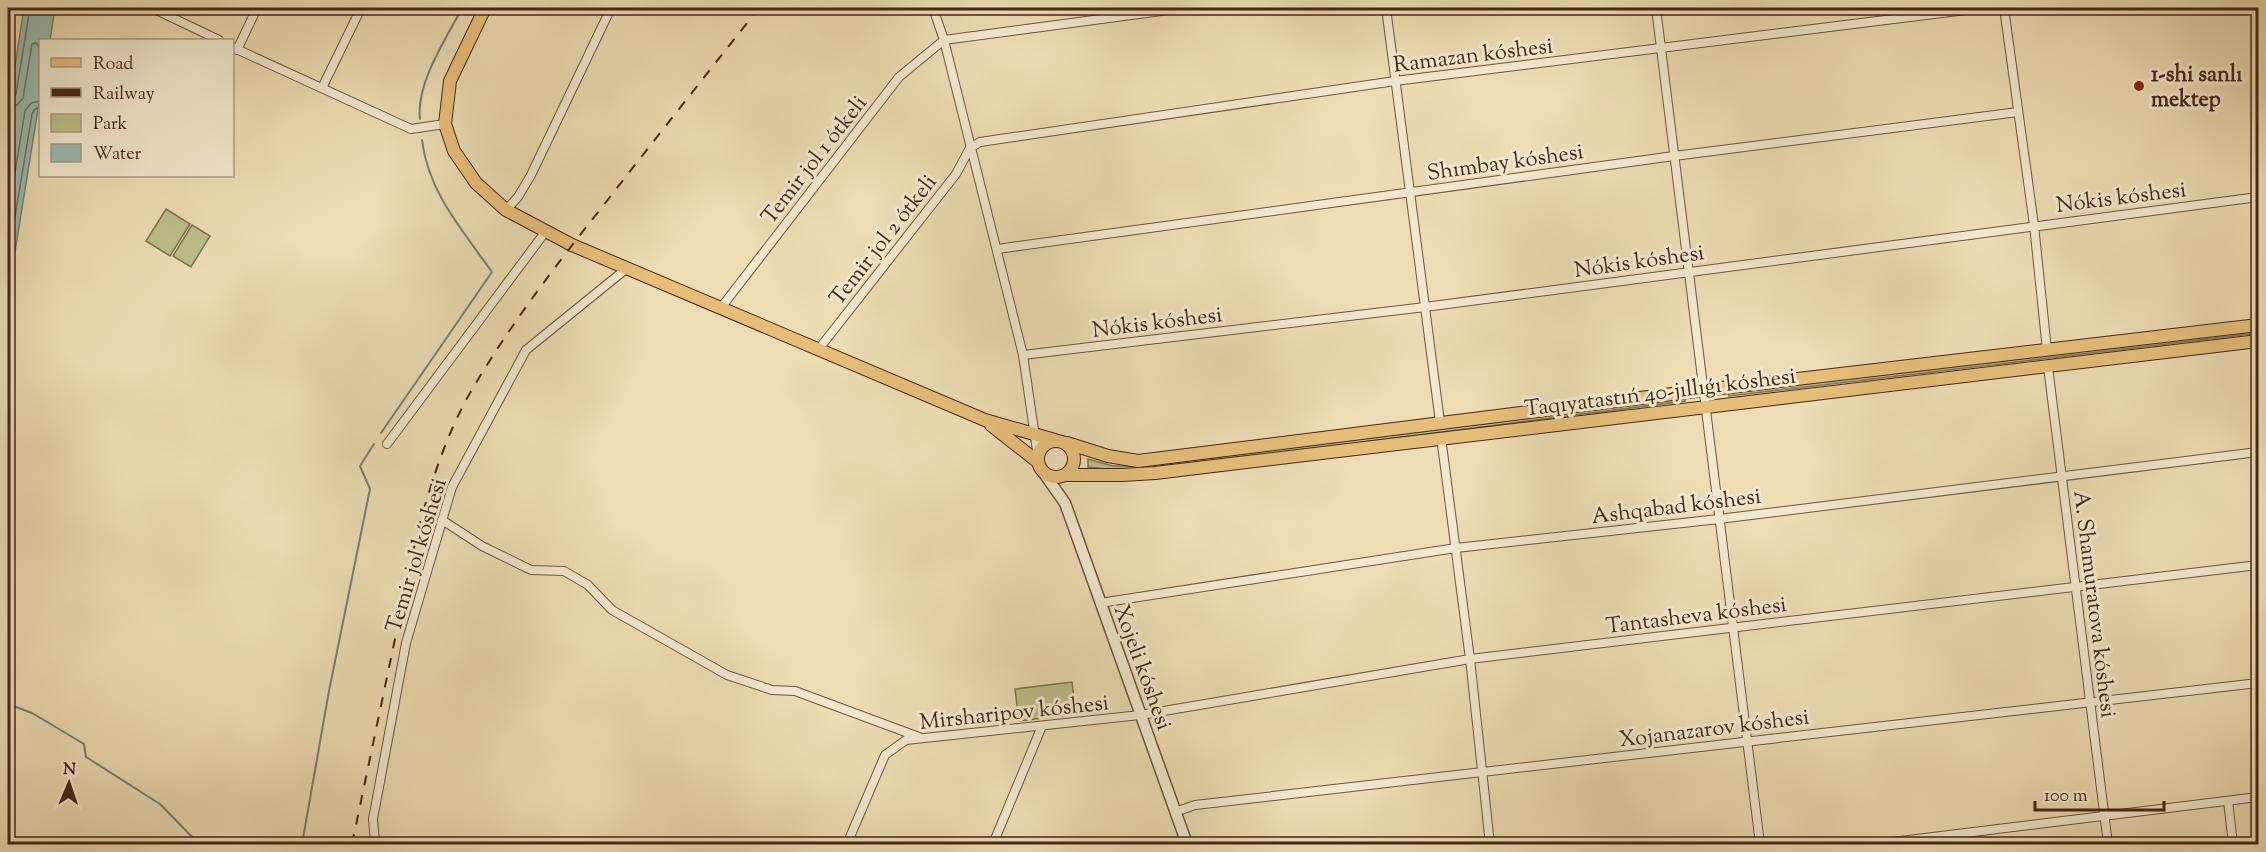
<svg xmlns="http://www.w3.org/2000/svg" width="2266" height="852" font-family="'Sorts Mill Goudy',serif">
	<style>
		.green { fill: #bcbf8a; stroke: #807251; stroke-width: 1.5 }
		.water { fill: #99bbaf; stroke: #777f73; stroke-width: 1.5 }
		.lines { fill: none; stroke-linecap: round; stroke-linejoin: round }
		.shore { stroke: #6e7064; stroke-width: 1.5 }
		.stream { stroke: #777f73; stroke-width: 2 }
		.minor-casing { stroke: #6e543f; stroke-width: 10 }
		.tertiary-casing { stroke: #6e543f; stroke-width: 13 }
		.primary-casing { stroke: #442618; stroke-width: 14 }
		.minor { stroke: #f3e8ce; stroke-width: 8 }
		.tertiary { stroke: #f3e8ce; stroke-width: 10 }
		.primary { stroke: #e6be7a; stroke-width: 12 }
		.rail { stroke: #442618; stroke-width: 2; stroke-dasharray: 10 10; stroke-linecap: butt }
		.poi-dot { fill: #8f2418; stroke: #f3e8ce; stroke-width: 2 }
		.labels { text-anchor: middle; stroke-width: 6; stroke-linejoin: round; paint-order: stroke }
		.street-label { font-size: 22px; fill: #442618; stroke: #f3e8ce }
		.poi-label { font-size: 22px; font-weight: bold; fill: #442618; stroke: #f3e8ce; text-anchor: start }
	</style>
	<rect width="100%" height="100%" fill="#eddcb4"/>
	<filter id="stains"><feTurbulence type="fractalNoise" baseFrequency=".00333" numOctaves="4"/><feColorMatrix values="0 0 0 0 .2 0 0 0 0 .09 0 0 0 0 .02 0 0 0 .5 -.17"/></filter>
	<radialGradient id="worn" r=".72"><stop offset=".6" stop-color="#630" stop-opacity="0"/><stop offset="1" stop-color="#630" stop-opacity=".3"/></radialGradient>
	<g class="green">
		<path d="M 166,209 L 190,224 L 170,256 L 146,241 Z"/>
		<path d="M 192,225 L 210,236 L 191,267 L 173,256 Z"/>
		<path d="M 2258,330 L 2258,333 L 1729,396 L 1728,393 Z"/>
		<path d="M 1684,398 L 1685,401 L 1137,471 L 1111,470 L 1088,467 L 1088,459 L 1113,466 L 1137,466 Z"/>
		<path d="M 1072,682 L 1076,714 L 1019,721 L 1015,689 Z"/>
	</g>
	<path class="water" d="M 24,8 L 55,8 L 50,40 L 40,40 L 40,97 L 8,295 L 8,111 Z"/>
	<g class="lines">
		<g class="shore">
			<path d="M 8,100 L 13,99 L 16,94 L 30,8"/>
			<path d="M 8,107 L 17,105 L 23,98 L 32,44 L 36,43 L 40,49"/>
			<path d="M 8,215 L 25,111 L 31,103 L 40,101"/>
			<path d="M 8,259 L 32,114 L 35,109 L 40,108"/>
		</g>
		<g class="stream">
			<path d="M 420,119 C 416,83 446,39 462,8"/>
			<path d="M 381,433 L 492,272 C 463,231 428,192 422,140"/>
			<path d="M 8,704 L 32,713 L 84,744 L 86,757 L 160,804 L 199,844"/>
			<path d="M 302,844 L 329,691 L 370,489 L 360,466 L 374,444"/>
		</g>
		<defs>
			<g id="minor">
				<path d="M 152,8 L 219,40"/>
				<path d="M 933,8 L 944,40 L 1023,355 L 1038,457"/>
				<path d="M 1386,8 L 1440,422"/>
				<path d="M 1656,8 L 1760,844"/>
				<path d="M 2004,8 L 2034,225 L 2047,350"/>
				<path d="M 232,47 L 411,129 L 445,124"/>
				<path d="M 237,50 L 257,8"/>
				<path d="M 322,88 L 361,8"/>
				<path d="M 506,210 L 518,197 L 531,175 L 611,8"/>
				<path d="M 997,249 L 1674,156 L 2018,112"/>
				<path d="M 720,309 L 899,77 L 944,40 L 1184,8"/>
				<path d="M 818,350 L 956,174 L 970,148 L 980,142 L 1395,81 L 1982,8"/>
				<path d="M 1023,355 L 1425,307 L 2258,197"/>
				<path d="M 2048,367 L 2108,844"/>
				<path d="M 1441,437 L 1470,659 L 1490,844"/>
				<path d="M 387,444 L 546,231"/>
				<path d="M 442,520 L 482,546 L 531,570 L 564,571 L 588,585 L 612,610 L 727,675 L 772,690 L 795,691 L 919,737"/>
				<path d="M 1100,603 L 1456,548 L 1719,519 L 2258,452"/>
				<path d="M 2228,801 L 2233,844"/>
				<path d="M 1175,812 L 1195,805 L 2258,683"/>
				<path d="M 375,841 L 373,819 L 406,643 L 452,487 L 526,350 L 626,269"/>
				<path d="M 847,844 L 885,755 L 906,740 L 1140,715 L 1470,659 L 2258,565"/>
				<path d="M 993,844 L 1042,726"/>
				<path d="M 1876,844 L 2258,797"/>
			</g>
			<path id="tertiary" d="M 1043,472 L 1065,503 L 1187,844"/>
			<g id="primary">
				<path d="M 485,8 L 450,81 L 445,124 L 454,151 L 476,183 L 506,210 L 572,245 L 985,420 L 1055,440"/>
				<path d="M 991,425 L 1038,462"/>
				<circle cx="1056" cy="459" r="18"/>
				<path d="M 1067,443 L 1108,456 L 1138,461 L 1704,390 L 2258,325"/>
				<path d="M 1066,475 L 1122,475 L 1155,473 L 2258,341"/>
			</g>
		</defs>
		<use href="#minor" class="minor-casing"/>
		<use href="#tertiary" class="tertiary-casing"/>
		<use href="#primary" class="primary-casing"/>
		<use href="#minor" class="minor"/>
		<use href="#tertiary" class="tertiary"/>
		<use href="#primary" class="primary"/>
		<path class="rail" d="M 352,844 L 417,534 C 430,486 445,437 470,393 C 510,324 560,260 610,197 C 659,134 709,71 759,8"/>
	</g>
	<circle class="poi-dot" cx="2139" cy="86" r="6"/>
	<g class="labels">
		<g class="street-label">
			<text transform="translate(1473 54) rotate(-7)" y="8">Ramazan kóshesi</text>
			<text transform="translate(813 159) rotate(-52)" y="8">Temir jol 1 ótkeli</text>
			<text transform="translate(1505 161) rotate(-8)" y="8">Shımbay kóshesi</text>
			<text transform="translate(2121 196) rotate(-7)" y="8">Nókis kóshesi</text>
			<text transform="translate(882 239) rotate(-52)" y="8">Temir jol 2 ótkeli</text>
			<text transform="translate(1639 260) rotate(-8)" y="8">Nókis kóshesi</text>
			<text transform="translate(1157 321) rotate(-7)" y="8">Nókis kóshesi</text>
			<text transform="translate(1660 391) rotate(-7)" y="8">Taqıyatastıń 40-jıllıǵı kóshesi</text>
			<text transform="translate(1676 505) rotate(-7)" y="8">Ashqabad kóshesi</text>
			<text transform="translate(415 555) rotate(-73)" y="8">Temir jol kóshesi</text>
			<text transform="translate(2096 604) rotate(83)" y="8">A. Shamuratova kóshesi</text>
			<text transform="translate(1696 614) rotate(-7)" y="8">Tantasheva kóshesi</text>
			<text transform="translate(1144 667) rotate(70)" y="8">Xojeli kóshesi</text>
			<text transform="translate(1014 711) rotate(-6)" y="8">Mirsharipov kóshesi</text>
			<text transform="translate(1714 727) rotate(-7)" y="8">Xojanazarov kóshesi</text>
		</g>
		<g class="poi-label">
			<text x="2151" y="81">1-shi sanlı<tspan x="2151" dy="25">mektep</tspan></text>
		</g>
	</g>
	<rect width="2266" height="852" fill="none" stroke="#eddcb4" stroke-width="30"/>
	<rect x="9" y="9" width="2248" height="834" fill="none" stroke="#442618" stroke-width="3"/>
	<rect x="15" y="15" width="2236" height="822" fill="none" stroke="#442618" stroke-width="1.5"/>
	<rect x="39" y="39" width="195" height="138" fill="#f3e8ce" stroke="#ad9a85" stroke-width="1.5"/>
	<rect x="51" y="58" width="30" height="9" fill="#e6be7a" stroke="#ad9a85" stroke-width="1.5"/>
	<text x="93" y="69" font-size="18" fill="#442618">Road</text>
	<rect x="51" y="88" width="30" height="9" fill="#442618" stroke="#ad9a85" stroke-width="1.5"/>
	<text x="93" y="99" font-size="18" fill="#442618">Railway</text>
	<rect x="51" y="114" width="30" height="18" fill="#bcbf8a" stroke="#ad9a85" stroke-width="1.5"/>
	<text x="93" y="129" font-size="18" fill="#442618">Park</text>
	<rect x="51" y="144" width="30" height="18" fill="#99bbaf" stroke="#ad9a85" stroke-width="1.5"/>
	<text x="93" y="159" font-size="18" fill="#442618">Water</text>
	<g transform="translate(69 783) rotate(2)" stroke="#f3e8ce" stroke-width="4.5" paint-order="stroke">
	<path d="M0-4.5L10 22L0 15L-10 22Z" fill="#442618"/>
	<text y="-9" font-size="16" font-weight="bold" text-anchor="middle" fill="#442618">N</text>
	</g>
	<path d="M2035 801v9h129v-9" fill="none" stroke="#442618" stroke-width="3"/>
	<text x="2044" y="801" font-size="18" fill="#442618" stroke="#f3e8ce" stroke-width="4.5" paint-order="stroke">100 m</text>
	<rect width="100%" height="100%" filter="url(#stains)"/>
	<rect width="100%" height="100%" fill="url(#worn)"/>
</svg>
